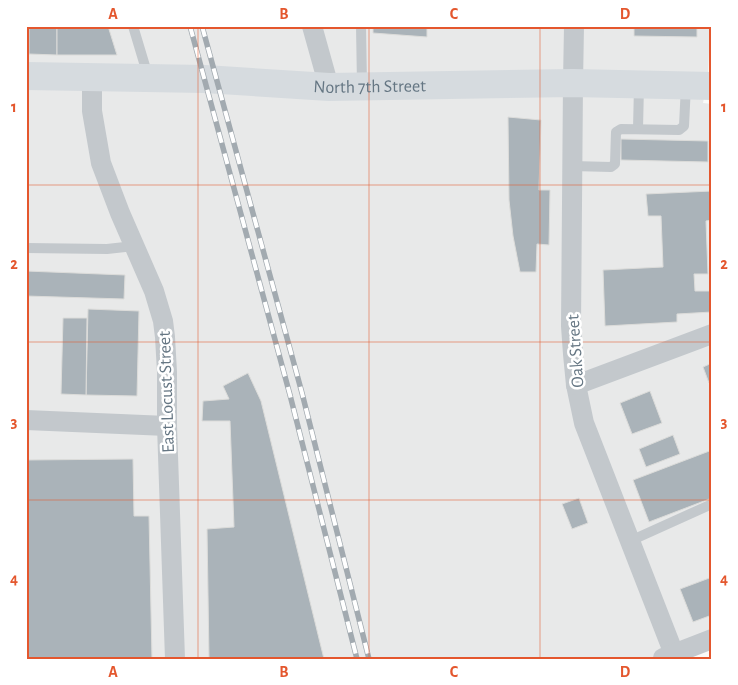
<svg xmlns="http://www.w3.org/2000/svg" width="738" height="685" font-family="'Alegreya Sans',sans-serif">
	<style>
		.built { fill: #e8e9e9 }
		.building { fill: #aab3b9; stroke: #dcdcda }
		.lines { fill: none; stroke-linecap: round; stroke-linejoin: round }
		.lane { stroke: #c3c8cc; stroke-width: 10 }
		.street { stroke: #c3c8cc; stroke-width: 20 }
		.secondary { stroke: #d6dbdf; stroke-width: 28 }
		.rail-casing { stroke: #a2aab0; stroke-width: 5.5 }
		.rail { stroke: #fff; stroke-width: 4; stroke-dasharray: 11; stroke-linecap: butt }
		.grid { fill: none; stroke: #e4572e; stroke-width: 1; stroke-opacity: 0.55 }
		.labels { text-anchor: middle; stroke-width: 5; stroke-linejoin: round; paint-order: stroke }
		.street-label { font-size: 18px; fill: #657683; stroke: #fff }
		.neatline { fill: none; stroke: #e4572e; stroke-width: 2 }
		.grid-label { font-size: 16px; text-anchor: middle; font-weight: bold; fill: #e4572e }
	</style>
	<rect width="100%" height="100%" fill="#fafaf8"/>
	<path class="built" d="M 26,26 L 710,26 L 708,76 L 703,103 L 712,104 L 712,630 L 688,659 L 26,659 Z"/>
	<g class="building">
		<rect x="26" y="26" width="3" height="28"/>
		<path d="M 29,26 L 57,26 L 57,55 L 29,54 Z"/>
		<path d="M 57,26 L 108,26 L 117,55 L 57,55 Z"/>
		<path d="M 373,26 L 427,26 L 427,37 L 373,33 Z"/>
		<path d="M 634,26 L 697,26 L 697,37 L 634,36 Z"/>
		<path d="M 508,117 L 541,120 L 539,190 L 550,190 L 549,245 L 537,244 L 536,272 L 520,272 L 513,236 L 509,200 Z"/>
		<path d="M 621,139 L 708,141 L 708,162 L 621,160 Z"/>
		<path d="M 712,191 L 712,220 L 706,221 L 708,274 L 694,274 L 695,291 L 712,291 L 712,312 L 677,314 L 677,322 L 605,326 L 603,270 L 663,267 L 661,216 L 648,216 L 646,194 Z"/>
		<path d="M 26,271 L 125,275 L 124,299 L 26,296 Z"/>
		<path d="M 88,309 L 139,311 L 137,396 L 86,395 Z"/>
		<path d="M 63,318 L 87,318 L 86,395 L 61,394 Z"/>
		<path d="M 712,363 L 712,382 L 709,383 L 703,367 Z"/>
		<path d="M 248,373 L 261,401 L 324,659 L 209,659 L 207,529 L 234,527 L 230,421 L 202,421 L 203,401 L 229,399 L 223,386 Z"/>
		<path d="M 650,391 L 662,423 L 632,434 L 620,403 Z"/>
		<path d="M 673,435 L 680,454 L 646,467 L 639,449 Z"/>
		<path d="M 712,450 L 712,498 L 649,522 L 633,480 Z"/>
		<path d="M 133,459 L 134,516 L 149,516 L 152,659 L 26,659 L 26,460 Z"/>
		<path d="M 579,498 L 588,523 L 572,529 L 562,504 Z"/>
		<path d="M 712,577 L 712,615 L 693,622 L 680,589 Z"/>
	</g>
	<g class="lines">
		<g class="lane">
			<path d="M 133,26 L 148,76"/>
			<path d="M 361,26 L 362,85"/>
			<path d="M 638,129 L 639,86"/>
			<path d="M 572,166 L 611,167 L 615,164 L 616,132 L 621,129 L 679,130 L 684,126 L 686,85"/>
			<path d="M 26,248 L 107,249 L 134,246"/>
			<path d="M 630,541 L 712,504"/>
		</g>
		<g class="street">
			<path d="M 312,26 L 329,87"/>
			<path d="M 574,26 L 573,83 L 571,326 L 573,354 L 576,385 L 584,423 L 676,659"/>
			<path d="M 92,77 L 92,111 L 101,163 L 120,213 L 154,291 L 163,321 L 165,337 L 167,372 L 167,426 L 175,659"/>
			<path d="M 576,385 L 712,334"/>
			<path d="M 26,420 L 167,426"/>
			<path d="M 663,658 L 712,639"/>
		</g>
		<path class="secondary" id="s1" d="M 26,76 L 205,79 L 329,87 L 573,83 L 712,86"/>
		<defs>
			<g id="rail">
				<path d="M 190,26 L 290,395 L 357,659"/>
				<path d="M 202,26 L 302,393 L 369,659"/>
			</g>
		</defs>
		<use href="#rail" class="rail-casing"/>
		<use href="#rail" class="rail"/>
	</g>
	<path class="grid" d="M 198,26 L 198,659M 369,26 L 369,659M 540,26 L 540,659M 26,185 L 712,185M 26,342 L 712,342M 26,500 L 712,500"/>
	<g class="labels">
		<g class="street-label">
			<text dy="6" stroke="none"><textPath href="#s1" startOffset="344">North 7th Street</textPath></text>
			<text transform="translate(575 351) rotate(-94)" y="6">Oak Street</text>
			<text transform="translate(166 392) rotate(-92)" y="6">East Locust Street</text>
		</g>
	</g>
	<rect width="738" height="685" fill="none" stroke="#ffffff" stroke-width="55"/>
	<rect x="28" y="28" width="682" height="630" class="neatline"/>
	<g class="grid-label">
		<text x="113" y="19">A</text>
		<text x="284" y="19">B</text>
		<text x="454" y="19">C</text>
		<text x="625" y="19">D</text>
		<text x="14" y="112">1</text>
		<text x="724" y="112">1</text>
		<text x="14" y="269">2</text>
		<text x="724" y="269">2</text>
		<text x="14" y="427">3</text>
		<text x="724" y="427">3</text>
		<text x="14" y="584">4</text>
		<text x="724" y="584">4</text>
		<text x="113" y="677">A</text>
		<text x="284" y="677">B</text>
		<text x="454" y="677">C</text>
		<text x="625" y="677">D</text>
	</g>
</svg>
